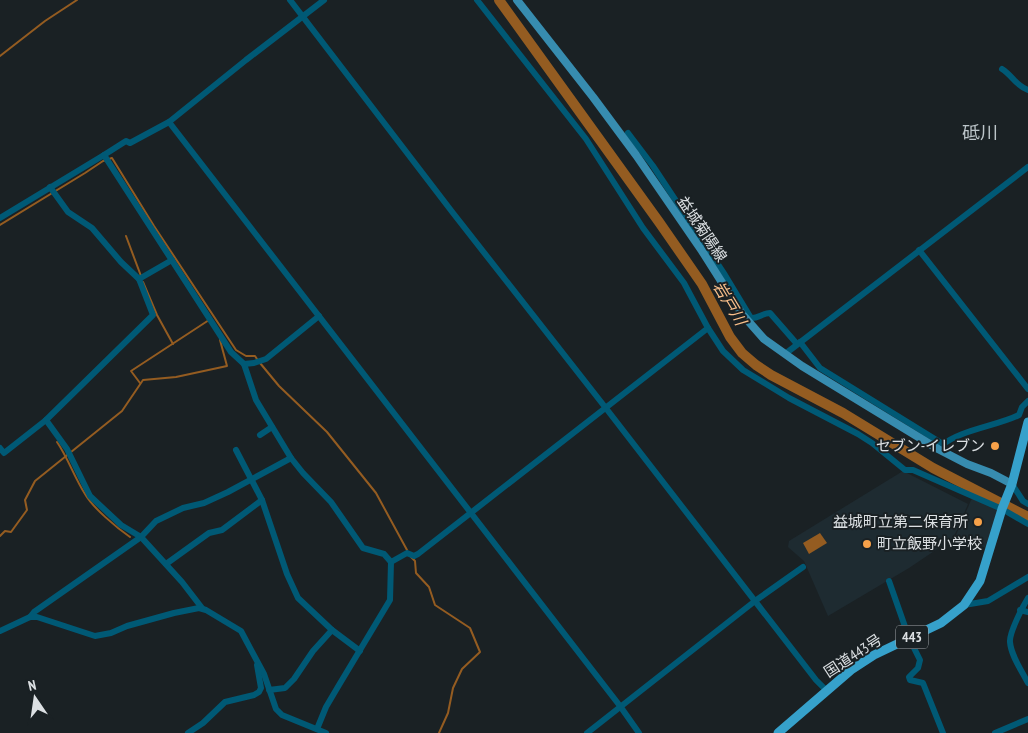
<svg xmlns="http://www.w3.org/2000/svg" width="1028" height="733" font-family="'PT Sans Narrow','Noto Sans JP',sans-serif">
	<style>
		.built { fill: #1e2b31 }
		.water { fill: #945c21 }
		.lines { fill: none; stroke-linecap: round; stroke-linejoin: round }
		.stream { stroke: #945c21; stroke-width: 2 }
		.river { stroke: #945c21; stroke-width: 10 }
		.minor { stroke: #005975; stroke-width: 6 }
		.major { stroke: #378caf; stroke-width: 8 }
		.highway { stroke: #36a1cb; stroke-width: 9 }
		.poi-dot { fill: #f7a149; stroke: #1a2124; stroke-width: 2 }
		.labels { text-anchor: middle; stroke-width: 4; stroke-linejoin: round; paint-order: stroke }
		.shield { fill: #1a2124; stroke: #a2a7aa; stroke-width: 1 }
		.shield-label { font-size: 14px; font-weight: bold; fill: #dce0e3 }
		.street-label { font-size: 15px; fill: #dce0e3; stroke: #1a2124 }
		.poi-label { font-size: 15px; fill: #dce0e3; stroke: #1a2124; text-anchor: end }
		.water-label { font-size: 16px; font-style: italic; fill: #fac08b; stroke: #1a2124 }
		.quarter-label { font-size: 18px; fill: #bcc5c9; stroke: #1a2124 }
	</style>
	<rect width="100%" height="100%" fill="#1a2124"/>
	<g class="built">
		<path d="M 903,471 L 968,504 L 957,530 L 952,539 L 909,568 L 828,616 L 804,561 L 788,547 L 789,541 Z"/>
		<path d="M 972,498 L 998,509 L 986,548 L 956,535 Z"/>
	</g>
	<path class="water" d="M 820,533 L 827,543 L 809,554 L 803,543 Z"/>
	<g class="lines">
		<g class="stream">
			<path d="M 0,56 L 45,21 L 77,0"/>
			<path d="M 0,225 L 85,173 L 103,161 L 112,158 L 154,226 L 236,350 L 246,356 L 255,356 L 257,359"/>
			<path d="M 126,236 L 141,276"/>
			<path d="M 143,282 L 157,315 L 173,344"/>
			<path d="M 260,363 L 279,386 L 327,432 L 376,493 L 407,550"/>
			<path d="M 140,383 L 131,371 L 209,320"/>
			<path d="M 57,442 C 68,458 74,477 85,494 C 93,508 117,528 130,537"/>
			<path d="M 0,536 L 5,531 L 11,532 L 27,510 L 25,500 L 35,481 L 122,411 L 143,380 L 176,377 L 227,366 L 220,340"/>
			<path d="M 411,557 L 415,561 L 416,573 L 429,587 L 435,605 L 470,628 L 480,652 L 462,669 L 453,688 L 448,713 L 439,733"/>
		</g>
		<path class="river" d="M 499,0 L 659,222 L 702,284 L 730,337 L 742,353 L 756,365 L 771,375 L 843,413 L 933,468 L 1028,517"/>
		<g class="minor">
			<path d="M 290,0 L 453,213 L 605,407 L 816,680 L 826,690"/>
			<path d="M 477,0 L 586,139 L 643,228 L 684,283 L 708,328 L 723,351 L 743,370 L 789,398 L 858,434 L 872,443 L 905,470 L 913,470 L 1002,509 L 1028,524"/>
			<path d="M 1002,69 C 1013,76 1015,85 1028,90"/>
			<path d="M 169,122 L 620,706 L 639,733"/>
			<path d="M 628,133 L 653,166 L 725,275 L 751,318 C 757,319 763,313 770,313 L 797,344"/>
			<path d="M 50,187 L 68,212 L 92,228 L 121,262 L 139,279"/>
			<path d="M 0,218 L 104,155"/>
			<path d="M 919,250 L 1028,389"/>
			<path d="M 800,342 L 820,368 L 943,444"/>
			<path d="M 785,354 L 1028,167"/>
			<path d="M 244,364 L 254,363 L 266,359 L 319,316"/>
			<path d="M 46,420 L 67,449 L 90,496 L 121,525 L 141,537 L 182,582 L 202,608"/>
			<path d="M 260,435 L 272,427"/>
			<path d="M 941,446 C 959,430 997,426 1019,415 L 1022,407 L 1028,401"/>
			<path d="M 0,448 L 4,453 L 46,420 L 153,315 L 139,279 L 172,260"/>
			<path d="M 236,450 L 262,500 L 287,574 L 298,598 L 332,630 L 360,651"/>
			<path d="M 1012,484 L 1023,501 L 1028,504"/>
			<path d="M 391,562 L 407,553 L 414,556 L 418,554 L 708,328"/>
			<path d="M 166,564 L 209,533 L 222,530 L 262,500"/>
			<path d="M 889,581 L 909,638 L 920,660 L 918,668 L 909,677 L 910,680 L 923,683 L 943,733"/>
			<path d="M 1028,598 C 1023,606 1009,633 1010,642 C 1011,656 1022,671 1028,683"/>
			<path d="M 964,605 L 988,601 L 1028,577"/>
			<path d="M 1020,610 L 1028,612"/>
			<path d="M 30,617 L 34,612 L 141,537 L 156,521 L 183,508 L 204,503 L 228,492 L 291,458"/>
			<path d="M 0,631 L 30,617 L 37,617 L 95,636 L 111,633 L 127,626 L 174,613 L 199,608 L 206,610 L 241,631 L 264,674 L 276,709 L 282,715 L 326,733"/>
			<path d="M 269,690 L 285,688 L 294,679 L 313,651 L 332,630"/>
			<path d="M 317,729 L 326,707 L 339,685 L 390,600 L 391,562 L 384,554 L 363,548 L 331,502 L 303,473 L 291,458 L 256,400 L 244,364 L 231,352 L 104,155 L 126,141 L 130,143 L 169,122 L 246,60 L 324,0"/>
			<path d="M 188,733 L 203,723 L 225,702 L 254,695 L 259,692 L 261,688 L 257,665"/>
			<path d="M 587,733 L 755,601 L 803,567"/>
			<path d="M 995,733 L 1028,719"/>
		</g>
		<path class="major" d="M 517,0 L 593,97 L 636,155 L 702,251 L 742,314 L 764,339 L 802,366 L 938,449 L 967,464 L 991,473 L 1012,484"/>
		<path class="highway" d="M 778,733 L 851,670 L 874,655 L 941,623 L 964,605 L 980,581 L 1002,509 L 1012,484 L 1028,422"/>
	</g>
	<g class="poi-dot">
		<circle cx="995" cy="446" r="5"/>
		<circle cx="978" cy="522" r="5"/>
		<circle cx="867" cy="544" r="5"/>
	</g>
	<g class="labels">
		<rect class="shield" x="896" y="625.5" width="32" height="23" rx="4"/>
		<g class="shield-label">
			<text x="912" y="642">443</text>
		</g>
		<g class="street-label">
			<text transform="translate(702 229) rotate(56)" y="5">益城菊陽線</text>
			<text transform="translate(853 656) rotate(-33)" y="5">国道443号</text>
		</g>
		<g class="poi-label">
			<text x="985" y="451">セブン-イレブン</text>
			<text x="968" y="527">益城町立第二保育所</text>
			<text x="877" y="549" text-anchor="start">町立飯野小学校</text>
		</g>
		<g class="water-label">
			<text transform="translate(730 303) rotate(59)" y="6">岩戸川</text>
		</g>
		<g class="quarter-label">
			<text x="980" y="139">砥川</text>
		</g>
	</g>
	<g transform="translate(35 698) rotate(347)" stroke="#1a2124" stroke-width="4" paint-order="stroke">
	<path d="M0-4L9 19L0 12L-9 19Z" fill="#dce0e3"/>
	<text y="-8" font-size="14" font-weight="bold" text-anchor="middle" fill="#dce0e3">N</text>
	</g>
</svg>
